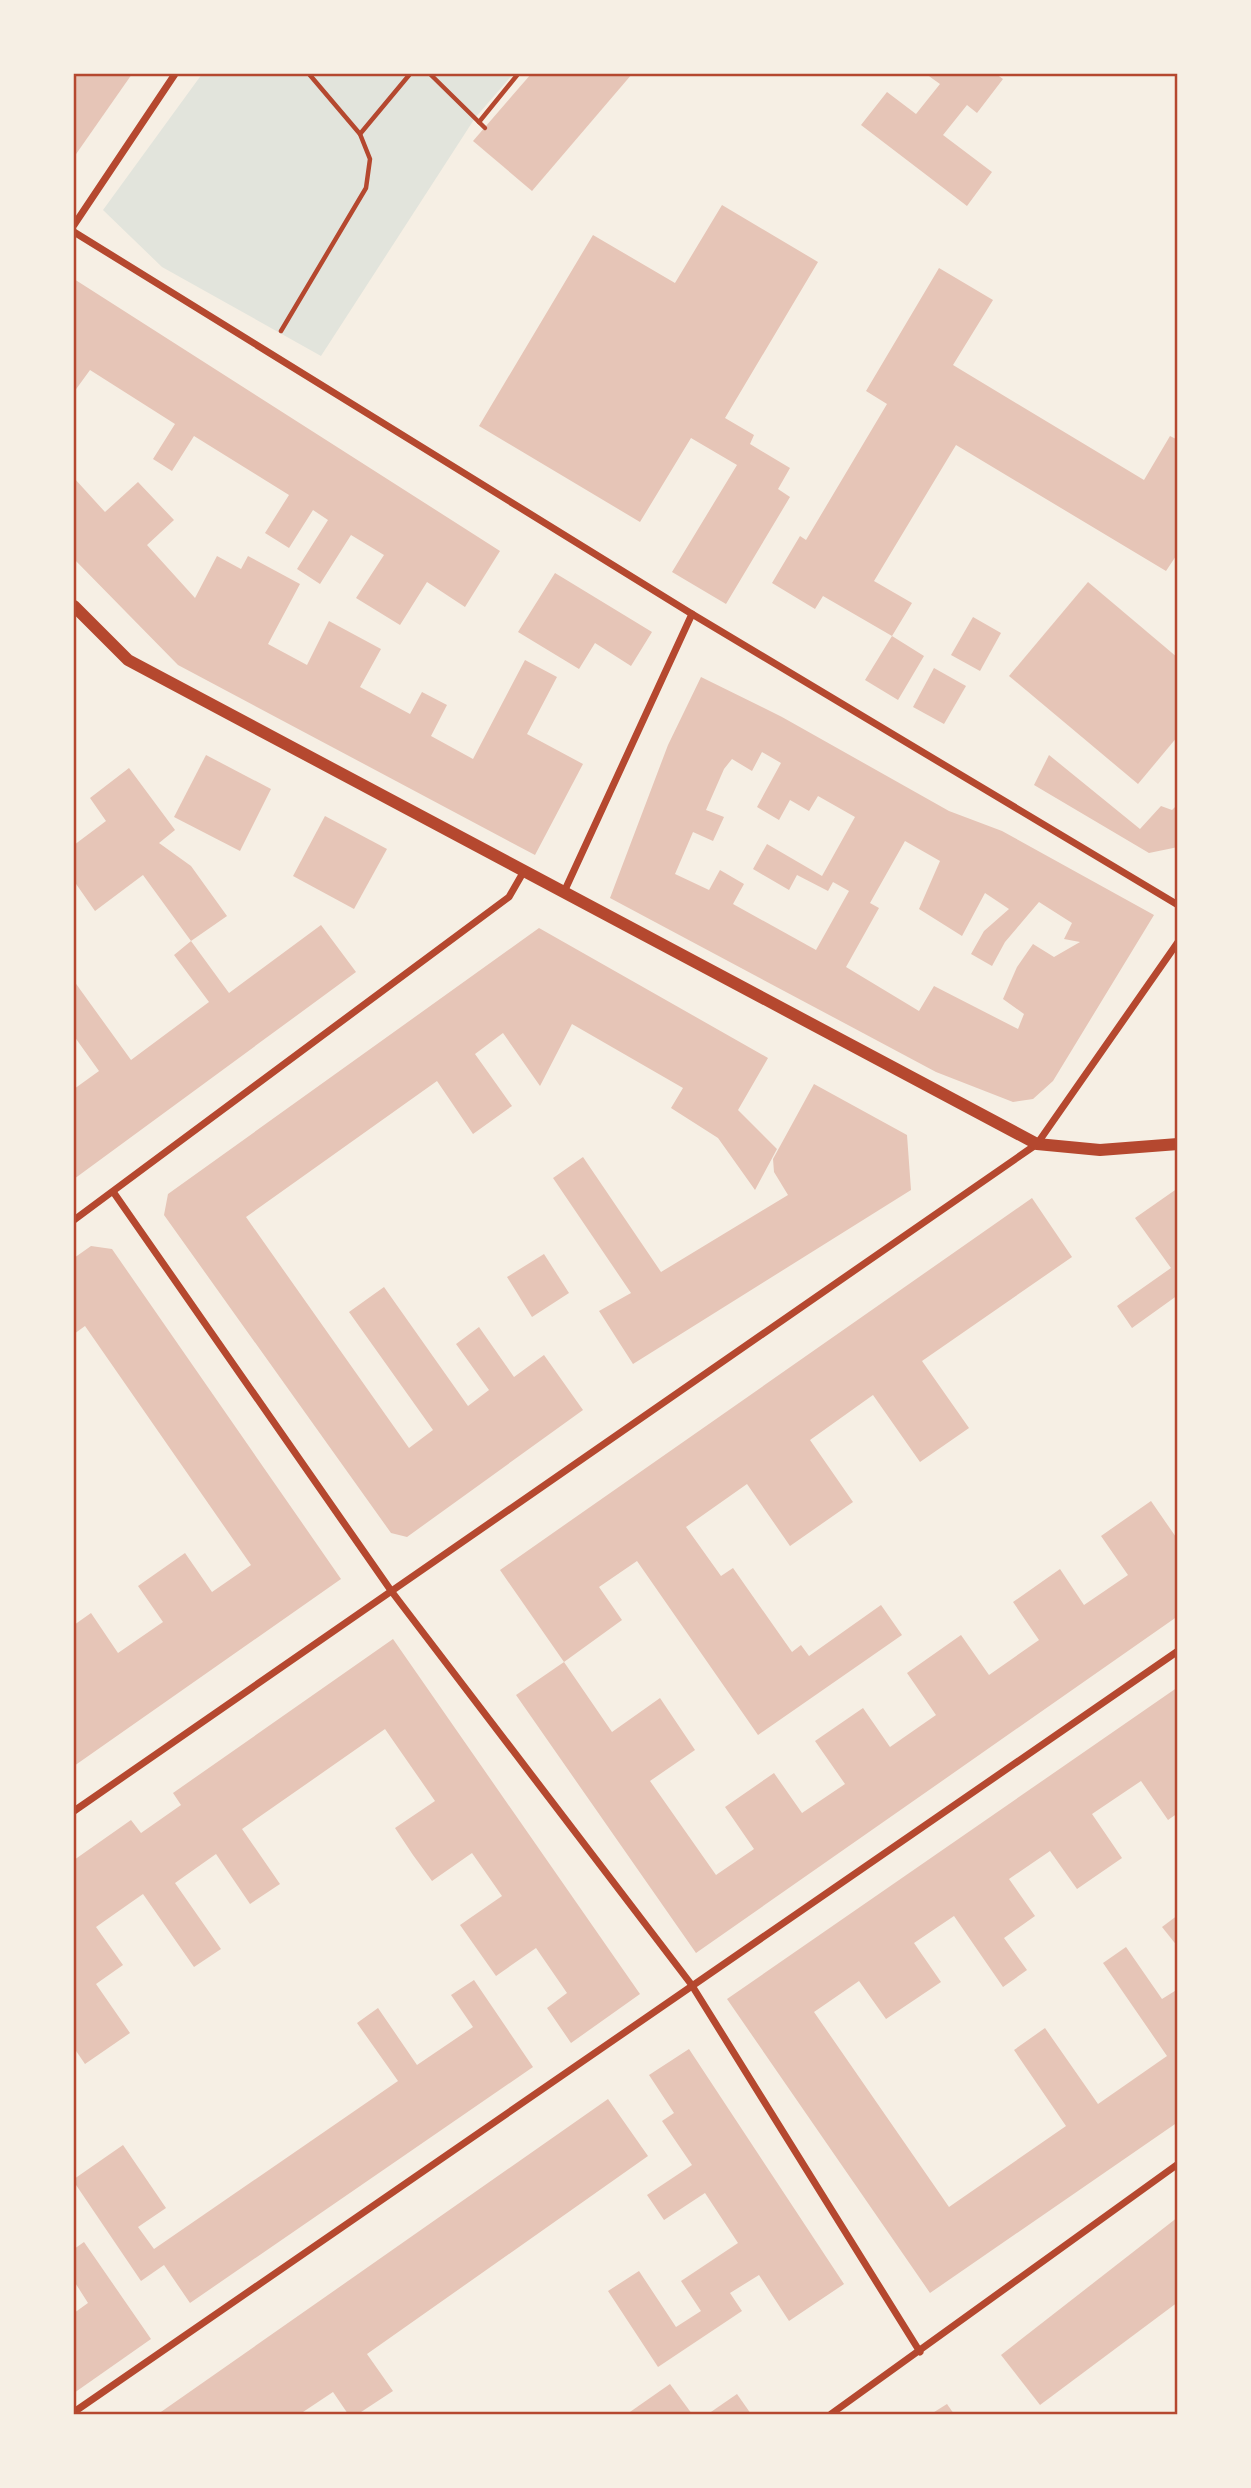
<svg xmlns="http://www.w3.org/2000/svg" width="1251" height="2488" font-family="Signika,sans-serif">
	<style>
		.green { fill: #e2e4dc }
		.building { fill: #e6c5b7; fill-rule: evenodd }
		.lines { fill: none; stroke-linecap: round; stroke-linejoin: round }
		.path { stroke: #b5482f; stroke-width: 4.5 }
		.minor { stroke: #b5482f; stroke-width: 7 }
		.tertiary { stroke: #b5482f; stroke-width: 12 }
		.neatline { fill: none; stroke: #b5482f; stroke-width: 2.5 }
	</style>
	<rect width="100%" height="100%" fill="#f6efe4"/>
	<path class="green" d="M 202,74 L 513,74 L 475,118 L 321,356 L 162,267 L 103,210 Z"/>
	<g class="building">
		<path d="M 74,74 L 132,74 L 74,157 Z"/>
		<path d="M 531,74 L 632,74 L 532,191 L 473,141 Z"/>
		<path d="M 926,74 L 996,74 L 1003,79 L 977,113 L 967,105 L 943,135 L 992,172 L 967,206 L 861,125 L 887,92 L 916,114 L 940,84 Z"/>
		<path d="M 722,205 L 818,262 L 725,418 L 754,435 L 750,444 L 790,468 L 778,489 L 790,497 L 726,604 L 672,572 L 737,465 L 691,438 L 640,522 L 479,426 L 593,235 L 675,283 Z"/>
		<path d="M 939,268 L 993,300 L 953,365 L 1144,480 L 1170,436 L 1178,440 L 1178,553 L 1166,571 L 956,445 L 874,581 L 912,603 L 892,636 L 924,656 L 898,700 L 865,680 L 892,636 L 823,596 L 815,609 L 772,583 L 800,536 L 806,540 L 887,404 L 866,391 Z"/>
		<path d="M 74,279 L 500,551 L 465,607 L 427,582 L 400,625 L 356,598 L 384,555 L 351,535 L 320,584 L 297,569 L 328,520 L 313,510 L 289,548 L 265,533 L 289,495 L 194,436 L 172,471 L 153,459 L 175,424 L 90,370 L 74,392 Z"/>
		<path d="M 74,478 L 105,512 L 138,482 L 174,520 L 147,545 L 195,598 L 217,556 L 241,569 L 248,556 L 300,584 L 268,644 L 307,665 L 329,621 L 381,649 L 360,687 L 410,714 L 422,692 L 447,705 L 431,736 L 473,759 L 525,660 L 557,677 L 527,734 L 583,764 L 535,855 L 178,665 L 74,559 Z"/>
		<path d="M 555,573 L 652,632 L 631,666 L 595,643 L 579,669 L 518,632 Z"/>
		<path d="M 1088,582 L 1178,658 L 1178,736 L 1138,784 L 1009,676 Z"/>
		<path d="M 973,617 L 1001,633 L 980,671 L 951,655 Z"/>
		<path d="M 934,668 L 966,686 L 944,724 L 913,707 Z"/>
		<path d="M 701,677 L 782,717 L 949,811 L 1002,831 L 1154,915 L 1053,1081 L 1033,1099 L 1013,1102 L 936,1072 L 610,898 L 668,745 ZM 762,752 L 781,763 L 757,807 L 779,820 L 790,800 L 809,811 L 818,796 L 855,817 L 822,876 L 767,844 L 753,869 L 789,890 L 797,875 L 828,891 L 833,882 L 849,891 L 816,950 L 733,904 L 744,884 L 720,870 L 709,890 L 675,874 L 693,832 L 713,841 L 724,817 L 706,810 L 724,769 L 732,759 L 752,771 ZM 905,841 L 940,861 L 919,909 L 962,936 L 985,893 L 1009,909 L 984,931 L 971,954 L 992,966 L 1005,942 L 1039,902 L 1072,923 L 1064,939 L 1080,942 L 1054,957 L 1033,944 L 1017,967 L 1003,999 L 1024,1014 L 1018,1029 L 934,986 L 919,1011 L 846,967 L 879,908 L 870,903 Z"/>
		<path d="M 206,755 L 271,789 L 240,851 L 174,817 Z"/>
		<path d="M 1049,755 L 1140,829 L 1161,806 L 1172,810 L 1178,804 L 1178,847 L 1149,853 L 1034,785 Z"/>
		<path d="M 129,768 L 175,830 L 159,843 L 191,866 L 227,916 L 191,941 L 143,875 L 95,911 L 74,881 L 74,845 L 106,821 L 90,798 Z"/>
		<path d="M 325,816 L 387,849 L 354,909 L 293,876 Z"/>
		<path d="M 321,925 L 356,972 L 74,1179 L 74,1089 L 99,1071 L 74,1036 L 74,981 L 131,1060 L 209,1002 L 174,955 L 191,941 L 229,993 Z"/>
		<path d="M 539,928 L 768,1058 L 738,1110 L 777,1149 L 755,1190 L 718,1138 L 671,1108 L 683,1088 L 572,1024 L 540,1086 L 503,1033 L 475,1054 L 512,1106 L 473,1134 L 437,1081 L 246,1217 L 409,1448 L 433,1430 L 349,1312 L 384,1287 L 468,1406 L 489,1390 L 456,1344 L 479,1327 L 514,1377 L 544,1355 L 583,1410 L 407,1537 L 391,1533 L 164,1215 L 168,1194 Z"/>
		<path d="M 814,1084 L 907,1135 L 911,1190 L 633,1364 L 599,1311 L 631,1293 L 553,1178 L 583,1157 L 661,1272 L 788,1195 L 774,1172 L 773,1159 Z"/>
		<path d="M 1178,1188 L 1178,1295 L 1132,1328 L 1117,1306 L 1171,1268 L 1135,1218 Z"/>
		<path d="M 1032,1198 L 1072,1257 L 922,1361 L 969,1428 L 920,1462 L 873,1395 L 810,1440 L 853,1502 L 790,1546 L 747,1484 L 686,1527 L 721,1576 L 733,1568 L 792,1652 L 801,1645 L 809,1656 L 881,1605 L 902,1635 L 758,1735 L 637,1561 L 599,1587 L 622,1620 L 564,1662 L 500,1570 Z"/>
		<path d="M 91,1246 L 112,1249 L 341,1579 L 74,1766 L 74,1625 L 91,1613 L 118,1653 L 163,1622 L 138,1586 L 185,1553 L 212,1592 L 251,1565 L 85,1326 L 74,1334 L 74,1258 Z"/>
		<path d="M 544,1254 L 569,1293 L 532,1317 L 507,1277 Z"/>
		<path d="M 1151,1501 L 1178,1540 L 1178,1616 L 696,1953 L 516,1695 L 564,1662 L 612,1732 L 660,1698 L 695,1750 L 650,1781 L 716,1875 L 754,1849 L 725,1807 L 774,1773 L 802,1813 L 845,1784 L 815,1741 L 863,1708 L 890,1747 L 936,1715 L 907,1673 L 961,1635 L 989,1675 L 1039,1640 L 1013,1602 L 1060,1569 L 1084,1605 L 1128,1575 L 1101,1536 Z"/>
		<path d="M 393,1639 L 640,1994 L 571,2043 L 547,2008 L 567,1993 L 536,1948 L 496,1976 L 460,1925 L 502,1896 L 472,1853 L 432,1881 L 413,1855 L 395,1828 L 435,1801 L 385,1729 L 242,1829 L 280,1884 L 250,1904 L 216,1854 L 175,1883 L 221,1949 L 194,1967 L 143,1894 L 96,1927 L 123,1965 L 96,1984 L 130,2033 L 85,2064 L 74,2048 L 74,2000 L 76,1998 L 74,1994 L 74,1860 L 131,1820 L 141,1833 L 181,1805 L 173,1793 Z"/>
		<path d="M 1178,1687 L 1178,1813 L 1168,1820 L 1141,1781 L 1092,1814 L 1122,1858 L 1077,1889 L 1050,1851 L 1009,1879 L 1035,1916 L 1004,1938 L 1027,1970 L 1003,1987 L 954,1916 L 914,1943 L 941,1982 L 886,2019 L 859,1981 L 814,2012 L 949,2207 L 1066,2126 L 1014,2050 L 1045,2028 L 1098,2104 L 1167,2056 L 1103,1963 L 1126,1947 L 1162,1999 L 1178,1989 L 1178,2122 L 930,2293 L 727,1999 Z"/>
		<path d="M 1178,1915 L 1178,1947 L 1162,1927 Z"/>
		<path d="M 474,1980 L 533,2067 L 190,2303 L 164,2265 L 141,2281 L 74,2182 L 74,2179 L 123,2145 L 166,2208 L 138,2227 L 154,2249 L 398,2081 L 357,2023 L 378,2008 L 417,2065 L 473,2027 L 451,1995 Z"/>
		<path d="M 689,2049 L 844,2284 L 789,2321 L 759,2275 L 730,2293 L 742,2311 L 658,2367 L 608,2291 L 639,2271 L 676,2327 L 701,2311 L 681,2281 L 738,2243 L 705,2193 L 664,2220 L 647,2195 L 692,2165 L 662,2121 L 674,2113 L 649,2075 Z"/>
		<path d="M 608,2099 L 648,2156 L 367,2354 L 393,2391 L 358,2414 L 348,2414 L 333,2392 L 300,2414 L 158,2414 Z"/>
		<path d="M 1178,2217 L 1178,2302 L 1040,2405 L 1001,2355 Z"/>
		<path d="M 84,2242 L 151,2339 L 74,2393 L 74,2313 L 88,2303 L 74,2281 L 74,2249 Z"/>
		<path d="M 670,2384 L 692,2414 L 627,2414 Z"/>
		<path d="M 737,2394 L 751,2414 L 708,2414 Z"/>
		<path d="M 947,2404 L 954,2414 L 931,2414 Z"/>
	</g>
	<g class="lines">
		<g class="path">
			<path d="M 430,74 L 485,128"/>
			<path d="M 479,122 L 518,74"/>
			<path d="M 360,134 L 410,74"/>
			<path d="M 281,331 L 366,188 L 370,159 L 360,134 L 309,74"/>
		</g>
		<g class="minor">
			<path d="M 74,225 L 175,74"/>
			<path d="M 74,232 L 692,614 L 1178,905"/>
			<path d="M 564,892 L 692,614"/>
			<path d="M 114,1193 L 392,1592 L 691,1984 L 920,2352"/>
			<path d="M 74,1220 L 509,897 L 524,871"/>
			<path d="M 74,1811 L 1037,1144 L 1178,942"/>
			<path d="M 74,2412 L 1178,1651"/>
			<path d="M 831,2414 L 1178,2164"/>
		</g>
		<path class="tertiary" d="M 74,606 L 128,660 L 1037,1144 L 1100,1150 L 1178,1144"/>
	</g>
	<rect width="1251" height="2488" fill="none" stroke="#f6efe4" stroke-width="150"/>
	<rect x="75" y="75" width="1101" height="2338" class="neatline"/>
</svg>
